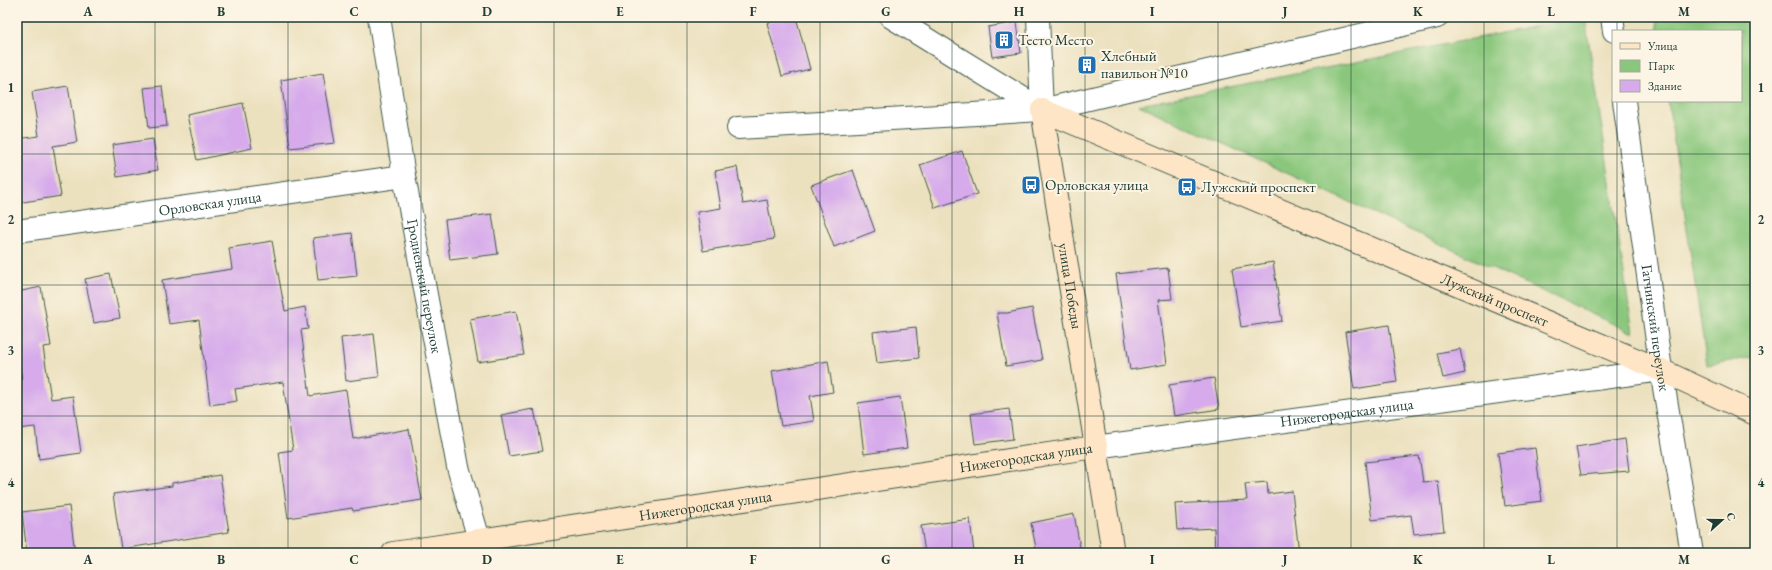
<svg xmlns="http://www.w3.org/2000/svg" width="1772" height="570" font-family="'EB Garamond',serif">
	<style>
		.green { fill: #8ac77d; stroke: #548258 }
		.building { fill: #d6aaeb }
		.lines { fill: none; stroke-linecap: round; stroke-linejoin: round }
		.street-casing { stroke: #3e5649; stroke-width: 24 }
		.secondary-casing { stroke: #3e5649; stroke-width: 24 }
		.street { stroke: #fff; stroke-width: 22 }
		.secondary { stroke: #fde5c5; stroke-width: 22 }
		.grid { fill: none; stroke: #1f3d34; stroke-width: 1; stroke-opacity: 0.55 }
		.labels { text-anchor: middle; stroke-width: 4; stroke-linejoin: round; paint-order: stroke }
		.poi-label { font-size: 15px; fill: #1f3d34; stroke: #fcf5e5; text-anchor: start }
		.street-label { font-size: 15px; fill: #1f3d34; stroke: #fcf5e5 }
		.neatline { fill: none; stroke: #1f3d34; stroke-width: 1.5 }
		.grid-label { font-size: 13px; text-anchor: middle; font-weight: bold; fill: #1f3d34 }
	</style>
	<rect width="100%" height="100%" fill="#fcf5e5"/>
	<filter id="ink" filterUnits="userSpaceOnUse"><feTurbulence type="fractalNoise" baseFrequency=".025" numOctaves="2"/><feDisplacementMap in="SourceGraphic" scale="8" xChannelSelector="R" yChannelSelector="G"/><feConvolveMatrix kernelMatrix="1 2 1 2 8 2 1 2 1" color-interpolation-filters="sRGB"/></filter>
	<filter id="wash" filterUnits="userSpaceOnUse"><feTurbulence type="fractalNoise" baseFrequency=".012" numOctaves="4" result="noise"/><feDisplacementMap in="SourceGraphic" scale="16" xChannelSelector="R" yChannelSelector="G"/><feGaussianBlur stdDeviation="0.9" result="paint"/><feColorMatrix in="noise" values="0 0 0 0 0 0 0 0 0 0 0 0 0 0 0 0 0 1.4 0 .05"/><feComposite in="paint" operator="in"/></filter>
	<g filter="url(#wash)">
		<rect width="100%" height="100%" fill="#ece1bf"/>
		<g class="green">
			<path d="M 1585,17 L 1633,333 L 1139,105 L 1583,17 Z"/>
			<path d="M 1656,17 L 1755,17 L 1755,357 L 1707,365 L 1668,101 L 1741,101 L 1741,31 L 1658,31 Z"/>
		</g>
		<g id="blocks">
			<g class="building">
				<path d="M 789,17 L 796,17 L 810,69 L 782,76 L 767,23 Z"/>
				<path d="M 1017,22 L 1021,53 L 992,57 L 988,27 Z"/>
				<path d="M 323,73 L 335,143 L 290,148 L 281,80 Z"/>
				<path d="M 68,86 L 77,142 L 53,146 L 61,196 L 17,203 L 17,139 L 39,136 L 32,92 Z"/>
				<path d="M 162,86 L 167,126 L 149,128 L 144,88 Z"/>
				<path d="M 243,103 L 252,148 L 197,160 L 187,115 Z"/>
				<path d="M 153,139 L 158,170 L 117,177 L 112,145 Z"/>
				<path d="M 962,151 L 977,194 L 935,208 L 920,165 Z"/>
				<path d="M 737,167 L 743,204 L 767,200 L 774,239 L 703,251 L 697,212 L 721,208 L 715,171 Z"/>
				<path d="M 853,170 L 875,231 L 834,247 L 811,185 Z"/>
				<path d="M 492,214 L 498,254 L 450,260 L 445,220 Z"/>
				<path d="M 352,233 L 357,276 L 318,280 L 313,238 Z"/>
				<path d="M 272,241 L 285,311 L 305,307 L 308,329 L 301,330 L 310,396 L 346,390 L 353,439 L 409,429 L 422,500 L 353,511 L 352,508 L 288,518 L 279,452 L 293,450 L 283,382 L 235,389 L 237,401 L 210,405 L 199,320 L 169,324 L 162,280 L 232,269 L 229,248 Z"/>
				<path d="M 1273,262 L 1282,321 L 1241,327 L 1232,269 Z"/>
				<path d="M 1168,268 L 1172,299 L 1158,300 L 1167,364 L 1130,370 L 1116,274 Z"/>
				<path d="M 111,274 L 120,318 L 94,323 L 85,279 Z"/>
				<path d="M 41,287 L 51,346 L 43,347 L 51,399 L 73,396 L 81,453 L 39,459 L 35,427 L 17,429 L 17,409 L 20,408 L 17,380 L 22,379 L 17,352 L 17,292 Z"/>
				<path d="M 1032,308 L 1042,360 L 1006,366 L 997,313 L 1007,313 Z"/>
				<path d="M 516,311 L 524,355 L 478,362 L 470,319 Z"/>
				<path d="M 1389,325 L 1397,382 L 1354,389 L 1345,332 Z"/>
				<path d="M 916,327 L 919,358 L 877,363 L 873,332 Z"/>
				<path d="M 374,334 L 379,377 L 346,381 L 341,338 Z"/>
				<path d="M 1460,349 L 1465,373 L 1443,378 L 1437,353 Z"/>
				<path d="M 828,361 L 833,392 L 810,396 L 814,421 L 781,426 L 772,371 Z"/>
				<path d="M 1214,378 L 1219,409 L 1174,416 L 1169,385 Z"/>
				<path d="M 900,397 L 907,448 L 864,454 L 858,403 Z"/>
				<path d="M 533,409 L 533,411 L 534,409 L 542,451 L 509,456 L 501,415 Z"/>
				<path d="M 1009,409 L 1013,439 L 975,444 L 971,414 Z"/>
				<path d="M 1625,439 L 1629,471 L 1581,475 L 1576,447 Z"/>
				<path d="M 1535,448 L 1542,501 L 1505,506 L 1498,453 Z"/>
				<path d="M 1419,456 L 1423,482 L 1438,481 L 1444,531 L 1414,534 L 1411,515 L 1372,520 L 1365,462 Z"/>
				<path d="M 220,475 L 229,532 L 121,549 L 113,494 L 172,486 L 172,483 Z"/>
				<path d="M 1267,482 L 1268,494 L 1292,491 L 1299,553 L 1215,553 L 1214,528 L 1177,530 L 1175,504 L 1247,500 L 1245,484 Z"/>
				<path d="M 69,506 L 75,553 L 27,553 L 22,512 Z"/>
				<path d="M 1074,514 L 1081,553 L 1037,553 L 1031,523 Z"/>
				<path d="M 970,519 L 974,553 L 925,553 L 921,526 Z"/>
			</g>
		</g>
	</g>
	<g filter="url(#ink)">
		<use href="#blocks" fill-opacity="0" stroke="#3e5649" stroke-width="1"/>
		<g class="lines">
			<defs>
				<g id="street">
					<path id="s1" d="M 379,17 L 404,176 L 458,467 L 483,553"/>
					<path d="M 891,17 L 1042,110"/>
					<path d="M 1038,17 L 1042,110"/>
					<path d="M 1612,17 L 1614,31"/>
					<path id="s2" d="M 1624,101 L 1661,370 L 1692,553"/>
					<path d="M 738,128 L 1042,110 L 1437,17"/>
					<path id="s3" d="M 17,231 L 404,176"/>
					<path id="s4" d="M 1095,447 L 1661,370"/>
				</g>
				<g id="secondary">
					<path id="s5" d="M 1042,110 L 1661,370 L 1755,414"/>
					<path id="s6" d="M 1042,110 L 1113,553"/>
					<path id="s7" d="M 393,553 L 1095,447"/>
				</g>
			</defs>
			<use href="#street" class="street-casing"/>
			<use href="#secondary" class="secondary-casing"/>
			<use href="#street" class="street"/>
			<use href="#secondary" class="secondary"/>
		</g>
	</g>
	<path class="grid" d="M 155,17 L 155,553M 288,17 L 288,553M 421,17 L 421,553M 554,17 L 554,553M 687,17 L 687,553M 820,17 L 820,553M 952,17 L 952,553M 1085,17 L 1085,553M 1218,17 L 1218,553M 1351,17 L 1351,553M 1484,17 L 1484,553M 1617,17 L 1617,31M 1617,101 L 1617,553M 17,154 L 1755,154M 17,285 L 1755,285M 17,416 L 1755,416"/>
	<defs>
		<symbol id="building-square" viewBox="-11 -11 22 22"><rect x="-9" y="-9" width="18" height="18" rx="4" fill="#1f6fb2" stroke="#fcf5e5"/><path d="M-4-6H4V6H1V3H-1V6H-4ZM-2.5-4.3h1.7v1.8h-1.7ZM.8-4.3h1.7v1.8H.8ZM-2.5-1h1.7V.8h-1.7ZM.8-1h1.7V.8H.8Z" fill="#fff"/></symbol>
		<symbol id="bus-square" viewBox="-11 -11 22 22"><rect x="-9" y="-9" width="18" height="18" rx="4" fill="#1f6fb2" stroke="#fcf5e5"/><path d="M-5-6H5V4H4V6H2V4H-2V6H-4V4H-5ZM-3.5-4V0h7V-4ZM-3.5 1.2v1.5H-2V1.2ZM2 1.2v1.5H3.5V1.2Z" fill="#fff"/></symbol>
	</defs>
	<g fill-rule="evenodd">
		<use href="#building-square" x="993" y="29" width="22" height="22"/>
		<use href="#building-square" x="1076" y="54" width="22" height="22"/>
		<use href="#bus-square" x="1020" y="174" width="22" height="22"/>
		<use href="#bus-square" x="1176" y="176" width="22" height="22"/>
	</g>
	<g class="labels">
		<g class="poi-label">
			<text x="1018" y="45">Тесто Место</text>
			<text x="1101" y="61">Хлебный<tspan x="1101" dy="17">павильон №10</tspan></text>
			<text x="1045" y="190">Орловская улица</text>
			<text x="1201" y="192">Лужский проспект</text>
		</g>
		<g class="street-label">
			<text dy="5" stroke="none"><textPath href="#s3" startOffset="195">Орловская улица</textPath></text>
			<text dy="5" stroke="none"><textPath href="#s6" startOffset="178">улица Победы</textPath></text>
			<text dy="5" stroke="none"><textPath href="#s1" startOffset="273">Гродненский переулок</textPath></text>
			<text dy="5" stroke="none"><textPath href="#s5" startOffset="491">Лужский проспект</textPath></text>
			<text dy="5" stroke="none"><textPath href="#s2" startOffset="229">Гатчинский переулок</textPath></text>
			<text dy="5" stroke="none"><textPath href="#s4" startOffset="254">Нижегородская улица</textPath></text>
			<text dy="5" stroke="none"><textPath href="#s7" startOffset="640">Нижегородская улица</textPath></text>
			<text dy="5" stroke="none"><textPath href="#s7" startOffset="316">Нижегородская улица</textPath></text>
		</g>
	</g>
	<rect width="1772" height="570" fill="none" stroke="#fcf5e5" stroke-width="44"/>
	<rect x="1612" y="30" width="130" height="72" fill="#fcf5e5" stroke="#a4ab9e"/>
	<rect x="1620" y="43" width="20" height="6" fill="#fde5c5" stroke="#a4ab9e"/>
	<text x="1648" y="50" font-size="12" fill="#1f3d34">Улица</text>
	<rect x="1620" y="60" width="20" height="12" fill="#8ac77d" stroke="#a4ab9e"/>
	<text x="1648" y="70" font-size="12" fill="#1f3d34">Парк</text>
	<rect x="1620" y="80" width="20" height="12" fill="#d6aaeb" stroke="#a4ab9e"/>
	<text x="1648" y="90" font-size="12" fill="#1f3d34">Здание</text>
	<g transform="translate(1722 520) rotate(69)" stroke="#fcf5e5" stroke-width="3" paint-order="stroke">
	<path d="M0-3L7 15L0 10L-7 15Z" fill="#1f3d34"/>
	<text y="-6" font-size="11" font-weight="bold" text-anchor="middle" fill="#1f3d34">С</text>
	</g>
	<rect x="22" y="22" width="1728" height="526" class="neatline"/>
	<g class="grid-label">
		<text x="88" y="16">A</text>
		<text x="221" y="16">B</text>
		<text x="354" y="16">C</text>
		<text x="487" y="16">D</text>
		<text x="620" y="16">E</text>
		<text x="753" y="16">F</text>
		<text x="886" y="16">G</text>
		<text x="1019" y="16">H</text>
		<text x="1152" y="16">I</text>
		<text x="1285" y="16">J</text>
		<text x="1418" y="16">K</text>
		<text x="1551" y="16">L</text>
		<text x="1684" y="16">M</text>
		<text x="11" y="92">1</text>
		<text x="1761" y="92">1</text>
		<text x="11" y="224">2</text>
		<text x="1761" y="224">2</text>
		<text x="11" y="355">3</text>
		<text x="1761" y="355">3</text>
		<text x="11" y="487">4</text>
		<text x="1761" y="487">4</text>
		<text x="88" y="564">A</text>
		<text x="221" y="564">B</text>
		<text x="354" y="564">C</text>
		<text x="487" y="564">D</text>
		<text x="620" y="564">E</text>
		<text x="753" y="564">F</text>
		<text x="886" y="564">G</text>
		<text x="1019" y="564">H</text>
		<text x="1152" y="564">I</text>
		<text x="1285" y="564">J</text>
		<text x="1418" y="564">K</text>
		<text x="1551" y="564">L</text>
		<text x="1684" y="564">M</text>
	</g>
</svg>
